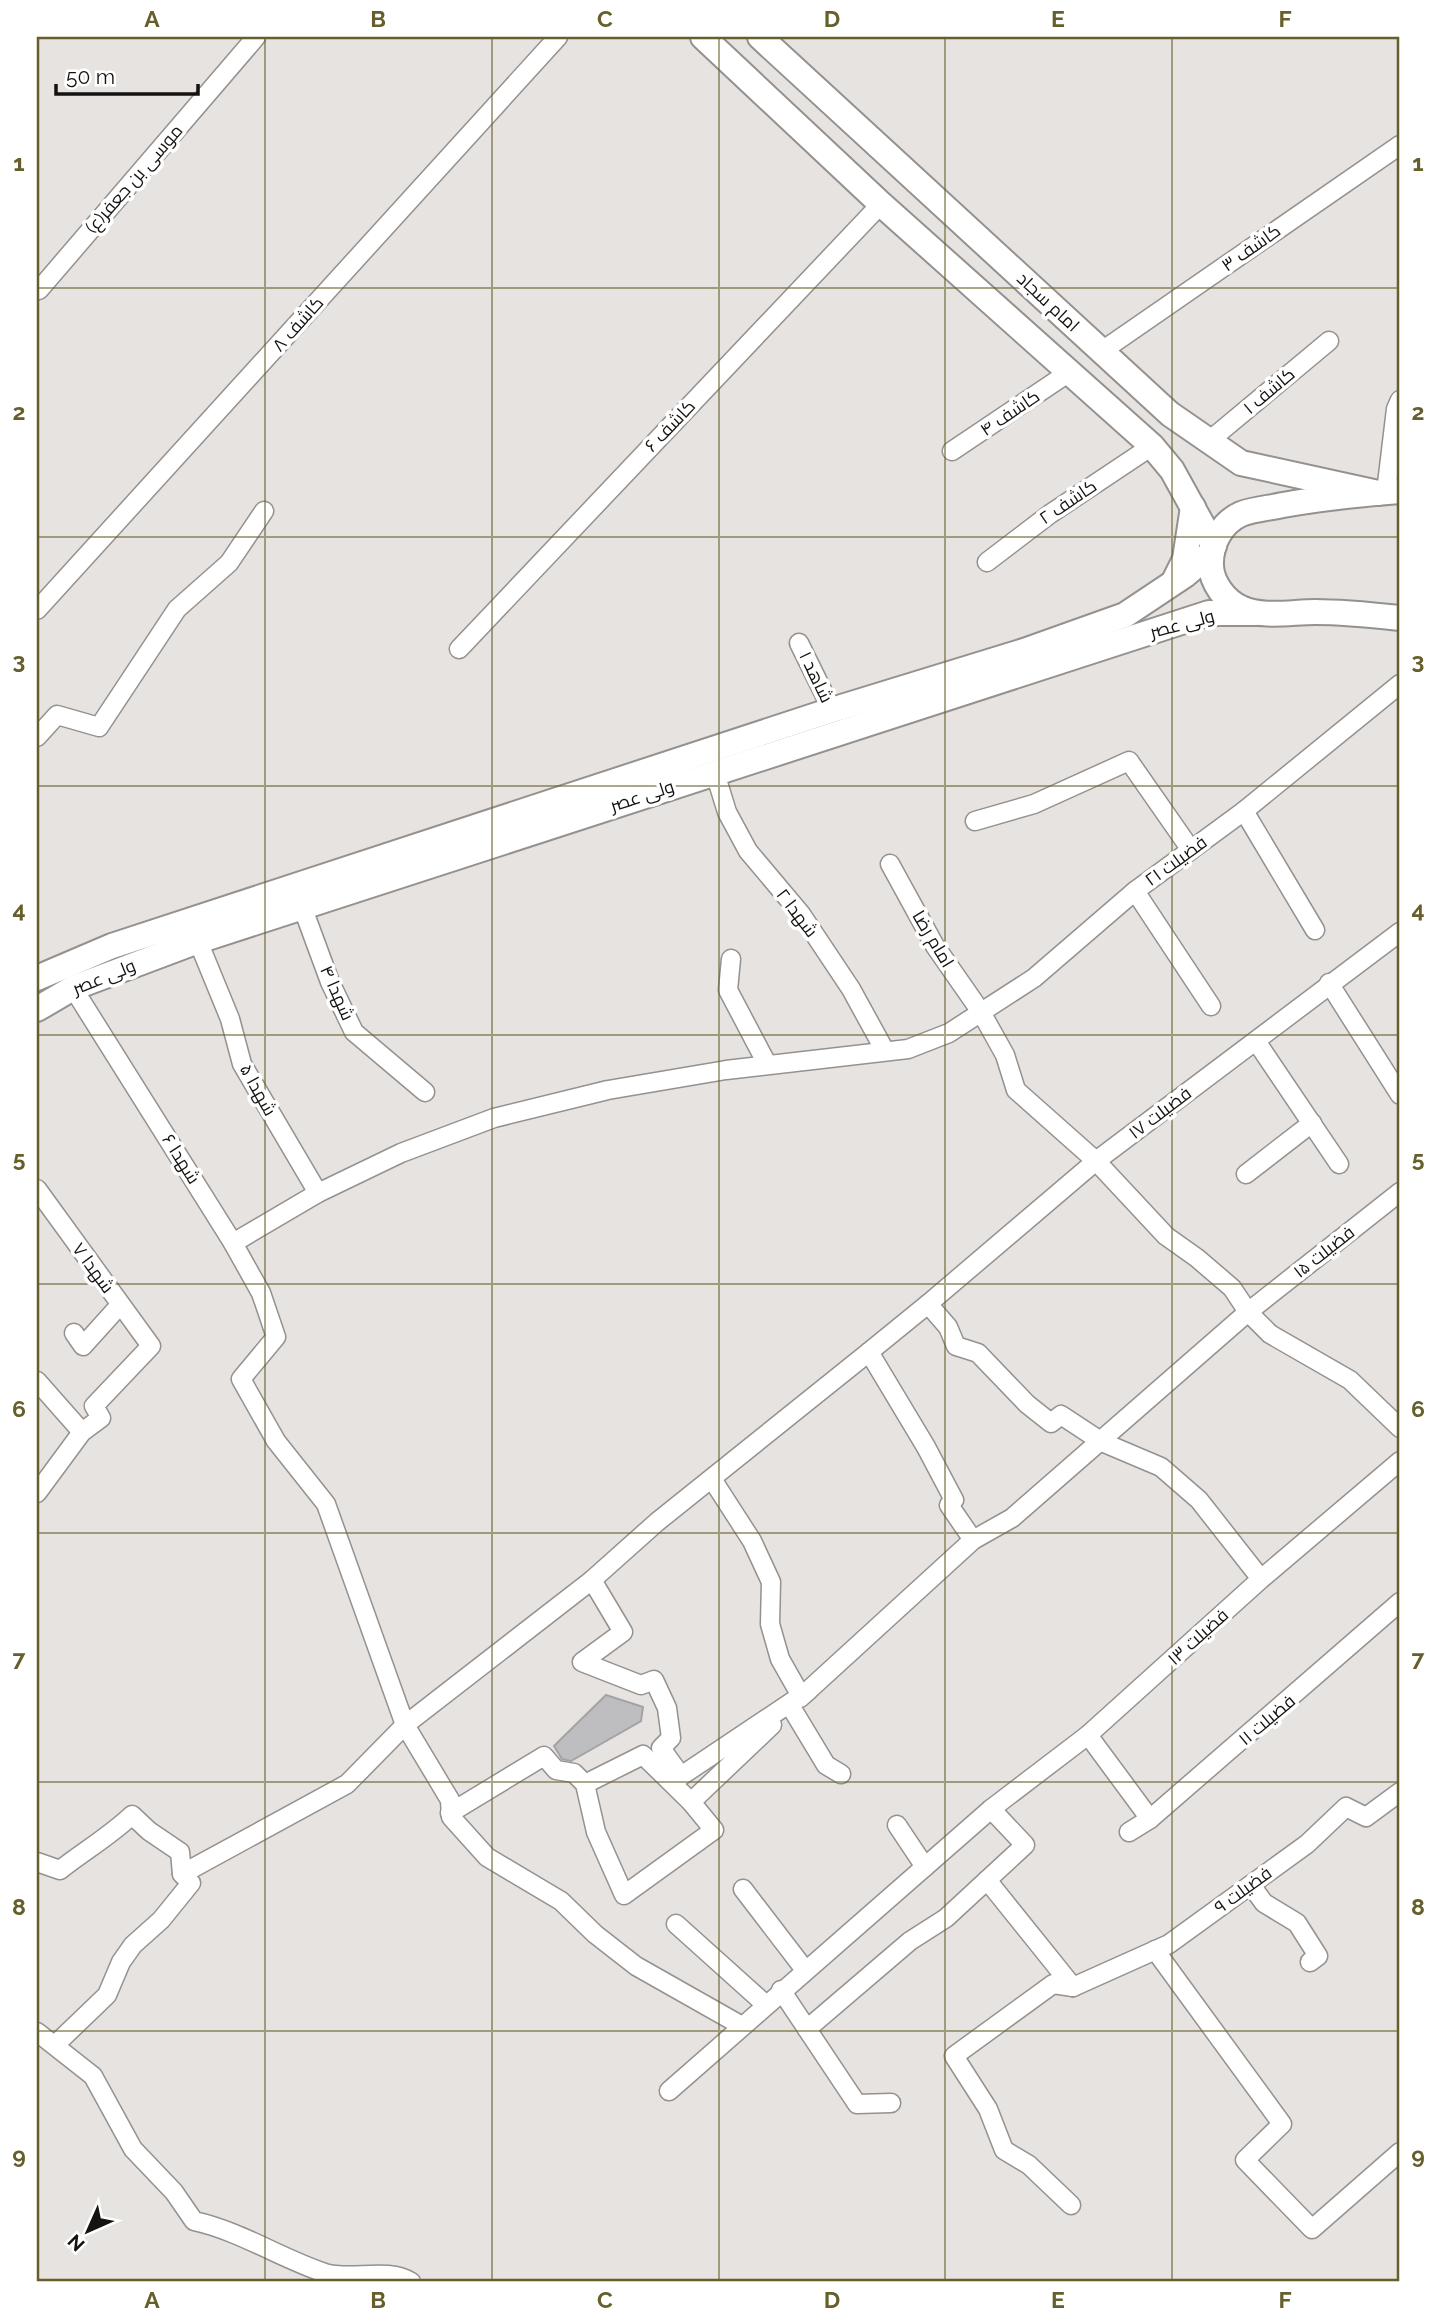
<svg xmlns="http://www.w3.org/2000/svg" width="1437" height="2319" font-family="Raleway,Cairo,sans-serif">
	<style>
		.building { fill: #bebdc0; stroke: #a4a4a7; stroke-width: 2 }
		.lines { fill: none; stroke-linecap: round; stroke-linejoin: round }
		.street-casing { stroke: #94918e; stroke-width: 21 }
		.secondary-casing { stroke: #94918e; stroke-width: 28 }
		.street { stroke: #fff; stroke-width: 18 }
		.secondary { stroke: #fff; stroke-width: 24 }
		.grid { fill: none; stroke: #665f2c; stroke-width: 2; stroke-opacity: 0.55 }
		.labels { text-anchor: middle; stroke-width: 7; stroke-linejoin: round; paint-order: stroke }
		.street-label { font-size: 18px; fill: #141312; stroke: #fff }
		.neatline { fill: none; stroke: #665f2c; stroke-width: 2.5 }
		.grid-label { font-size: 23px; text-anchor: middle; font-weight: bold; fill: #665f2c }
	</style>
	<rect width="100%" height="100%" fill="#e6e3e0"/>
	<path class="building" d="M 606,1695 L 643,1707 L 641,1721 L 571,1761 L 562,1759 L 554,1746 Z"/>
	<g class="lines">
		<defs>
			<g id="street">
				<path d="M 39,290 L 256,37"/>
				<path d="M 1102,351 L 1400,145"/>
				<path d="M 1209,441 L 1329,341"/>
				<path d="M 952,451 L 1068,373"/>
				<path d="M 1386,492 L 1396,409 L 1400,400"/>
				<path d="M 987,562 L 1050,514 L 1152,446"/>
				<path d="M 37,610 L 558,37"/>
				<path d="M 799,643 L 832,710"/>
				<path d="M 459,649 L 881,204"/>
				<path d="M 37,737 L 57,715 L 99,727 L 177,609 L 229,563 L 264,511"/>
				<path d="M 715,773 L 727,812 L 748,851 L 801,914 L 851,989 L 885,1051"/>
				<path d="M 1244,811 L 1315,930"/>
				<path d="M 975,821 L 1034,804 L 1129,761 L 1191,850"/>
				<path d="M 890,864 L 935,946 L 981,1012 L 1005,1055 L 1016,1090 L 1096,1161 L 1166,1236 L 1197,1258 L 1232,1288 L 1248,1312 L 1270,1334 L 1350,1380 L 1400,1428"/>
				<path d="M 1135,891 L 1211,1006"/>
				<path d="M 302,906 L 330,982 L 354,1032 L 425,1092"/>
				<path d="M 198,941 L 230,1019 L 242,1064 L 318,1193"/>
				<path d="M 731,959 L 728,990 L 767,1064"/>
				<path d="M 1329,983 L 1400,1095"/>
				<path d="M 73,988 L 233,1243 L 261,1293 L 276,1337 L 241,1379 L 276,1441 L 326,1504 L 405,1725 L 450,1800 L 451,1817 L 487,1857 L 561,1901 L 595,1934 L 636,1966 L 742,2026"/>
				<path d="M 1256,1041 L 1339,1164"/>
				<path d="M 1246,1174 L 1312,1123"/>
				<path d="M 37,1189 L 151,1346 L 94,1406 L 101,1418 L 82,1432 L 37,1493"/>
				<path d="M 233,1243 L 318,1193 L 401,1153 L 494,1118 L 608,1090 L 726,1070 L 908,1049 L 949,1033 L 1034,978 L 1135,891 L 1244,811 L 1400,684"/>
				<path d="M 928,1304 L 1096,1161 L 1400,932"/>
				<path d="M 74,1333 L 83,1346 L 120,1305"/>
				<path d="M 869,1352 L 928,1304 L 948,1327 L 956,1346 L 978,1353 L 1027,1404 L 1051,1423 L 1061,1415 L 1102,1442 L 1161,1467 L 1199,1500 L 1261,1579"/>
				<path d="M 37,1381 L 82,1432"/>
				<path d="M 712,1479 L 752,1541 L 771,1582 L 770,1624 L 780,1659 L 801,1696"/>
				<path d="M 592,1580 L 657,1522 L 869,1352 L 926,1447 L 954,1500 L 949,1505 L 973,1540"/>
				<path d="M 800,1698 L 973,1540 L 1012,1518 L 1248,1312 L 1400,1192"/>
				<path d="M 791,1707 L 826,1765 L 841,1774"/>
				<path d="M 1088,1735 L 1150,1819"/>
				<path d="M 691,1802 L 772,1725"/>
				<path d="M 450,1813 L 544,1756 L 556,1770 L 574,1773 L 585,1784 L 596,1832 L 624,1895 L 714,1830 L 691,1802 L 643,1755 L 585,1784"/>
				<path d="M 897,1825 L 925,1867"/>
				<path d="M 1129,1832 L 1150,1819 L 1400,1602"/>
				<path d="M 37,1862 L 60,1870 C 84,1851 110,1836 132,1815 L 149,1831 L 180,1852 L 182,1874 L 191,1883 L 161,1920 L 133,1945 L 121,1962 L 107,1995 L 56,2044"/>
				<path d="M 182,1874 L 347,1784 L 405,1725 L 592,1580 L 623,1632 L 582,1662 L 641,1685 L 654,1680 L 667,1708 L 671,1738 L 661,1748 L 681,1776 L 808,1691"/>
				<path d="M 987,1880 L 1073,1987"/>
				<path d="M 1251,1885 L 1264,1903 L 1297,1923 L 1318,1956 L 1310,1962"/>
				<path d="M 743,1889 L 805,1970"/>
				<path d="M 676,1924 L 765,2004"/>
				<path d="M 1155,1950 L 1282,2124 L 1245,2160 L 1312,2229 L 1400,2152"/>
				<path d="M 1073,1987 L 1169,1944 L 1307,1844 L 1346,1807 L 1366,1817 L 1400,1792"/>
				<path d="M 781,1990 L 857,2104 L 891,2103"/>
				<path d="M 807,2029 L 910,1941 L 946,1918 L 1025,1845 L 991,1809"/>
				<path d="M 37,2032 L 93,2076 L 133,2149 L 174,2192 L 194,2221 C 240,2231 280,2258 325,2273 C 351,2281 387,2267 411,2282"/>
				<path d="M 669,2091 L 991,1809 L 1088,1735 L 1261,1579 L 1400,1461"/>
				<path d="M 1071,2205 L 1029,2165 L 1004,2150 L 988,2109 L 954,2056 L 1053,1984 L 1073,1987"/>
			</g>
			<g id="secondary">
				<path d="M 703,37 L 881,204 L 1152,446 L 1172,470 L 1214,546"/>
				<path d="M 760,37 L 1170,414 L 1241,463 L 1378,493"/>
				<path d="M 1400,491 C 1361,494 1322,498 1283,505 C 1270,508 1254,509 1241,514 C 1221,523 1210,545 1211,566 C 1212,583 1225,601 1241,608 C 1262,618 1292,612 1315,612 C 1343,612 1372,615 1400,618"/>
				<path d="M 1175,579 L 1185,559 L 1193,507"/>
				<path d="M 37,978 L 112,946 L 832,710 L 1024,651 L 1125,615 L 1185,575 L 1212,552"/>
				<path d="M 37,1009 L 73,988 L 198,941 L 1209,613 L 1255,613"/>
			</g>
		</defs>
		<use href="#street" class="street-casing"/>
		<use href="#secondary" class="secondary-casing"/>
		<use href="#street" class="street"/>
		<use href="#secondary" class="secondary"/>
	</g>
	<path class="grid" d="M 265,37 L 265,2282M 492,37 L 492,2282M 719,37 L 719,2282M 945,37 L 945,2282M 1172,37 L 1172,2282M 37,288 L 1400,288M 37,537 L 1400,537M 37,786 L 1400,786M 37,1035 L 1400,1035M 37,1284 L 1400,1284M 37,1533 L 1400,1533M 37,1782 L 1400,1782M 37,2031 L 1400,2031"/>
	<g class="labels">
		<g class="street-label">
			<text transform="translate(134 179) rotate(-49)" y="6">موسی بن جعفر(ع)</text>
			<text transform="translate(1251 248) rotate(-35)" y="6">کاشف ۳</text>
			<text transform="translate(1048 302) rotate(43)" y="6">امام سجاد</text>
			<text transform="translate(298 324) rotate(-48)" y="6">کاشف ۸</text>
			<text transform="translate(1269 391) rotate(-40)" y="6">کاشف ۱</text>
			<text transform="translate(1010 413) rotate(-34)" y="6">کاشف ۴</text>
			<text transform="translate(670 426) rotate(-46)" y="6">کاشف ۶</text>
			<text transform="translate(1068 502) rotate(-34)" y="6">کاشف ۲</text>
			<text transform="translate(1182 624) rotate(-15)" y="6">ولی عصر</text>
			<text transform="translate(816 677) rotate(64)" y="6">شاهد ۱</text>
			<text transform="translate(642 796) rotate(-18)" y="6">ولی عصر</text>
			<text transform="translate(1176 861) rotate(-36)" y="6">فضیلت ۲۱</text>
			<text transform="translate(797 913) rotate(53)" y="6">شهدا ۲</text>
			<text transform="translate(933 939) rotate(59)" y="6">امام رضا</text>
			<text transform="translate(104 977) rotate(-22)" y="6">ولی عصر</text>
			<text transform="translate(337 993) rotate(66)" y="6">شهدا ۴</text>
			<text transform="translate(258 1090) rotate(61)" y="6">شهدا ۵</text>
			<text transform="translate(1160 1113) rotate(-37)" y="6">فضیلت ۱۷</text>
			<text transform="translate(181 1159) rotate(58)" y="6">شهدا ۶</text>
			<text transform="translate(1324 1252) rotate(-38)" y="6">فضیلت ۱۵</text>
			<text transform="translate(93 1268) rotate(54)" y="6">شهدا ۷</text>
			<text transform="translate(1198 1637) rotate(-42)" y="6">فضیلت ۱۳</text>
			<text transform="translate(1267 1720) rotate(-40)" y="6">فضیلت ۱۱</text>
			<text transform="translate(1243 1890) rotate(-36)" y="6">فضیلت ۹</text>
		</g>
	</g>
	<rect width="1437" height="2319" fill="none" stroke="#ffffff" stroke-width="77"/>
	<g transform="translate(88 2231) rotate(225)" stroke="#ffffff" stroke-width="5" paint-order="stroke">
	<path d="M0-5L12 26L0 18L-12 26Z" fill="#141312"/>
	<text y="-10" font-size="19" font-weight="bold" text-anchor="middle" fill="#141312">N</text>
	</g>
	<path d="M56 84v10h142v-10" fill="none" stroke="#141312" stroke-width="3.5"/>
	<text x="66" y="84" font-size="21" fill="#141312" stroke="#ffffff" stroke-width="5" paint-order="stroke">50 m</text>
	<rect x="38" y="38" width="1360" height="2242" class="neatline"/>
	<g class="grid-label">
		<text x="152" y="27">A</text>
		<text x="378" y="27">B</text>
		<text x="605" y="27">C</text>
		<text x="832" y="27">D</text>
		<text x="1058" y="27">E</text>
		<text x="1285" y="27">F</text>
		<text x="19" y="171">1</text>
		<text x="1418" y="171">1</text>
		<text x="19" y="420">2</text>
		<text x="1418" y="420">2</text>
		<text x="19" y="669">3</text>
		<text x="1418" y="669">3</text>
		<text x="19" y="918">4</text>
		<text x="1418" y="918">4</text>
		<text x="19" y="1167">5</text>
		<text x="1418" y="1167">5</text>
		<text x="19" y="1417">6</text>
		<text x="1418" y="1417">6</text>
		<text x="19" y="1666">7</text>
		<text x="1418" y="1666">7</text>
		<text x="19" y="1915">8</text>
		<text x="1418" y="1915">8</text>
		<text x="19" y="2164">9</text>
		<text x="1418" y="2164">9</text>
		<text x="152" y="2308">A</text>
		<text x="378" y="2308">B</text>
		<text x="605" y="2308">C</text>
		<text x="832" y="2308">D</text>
		<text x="1058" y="2308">E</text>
		<text x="1285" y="2308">F</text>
	</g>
</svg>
